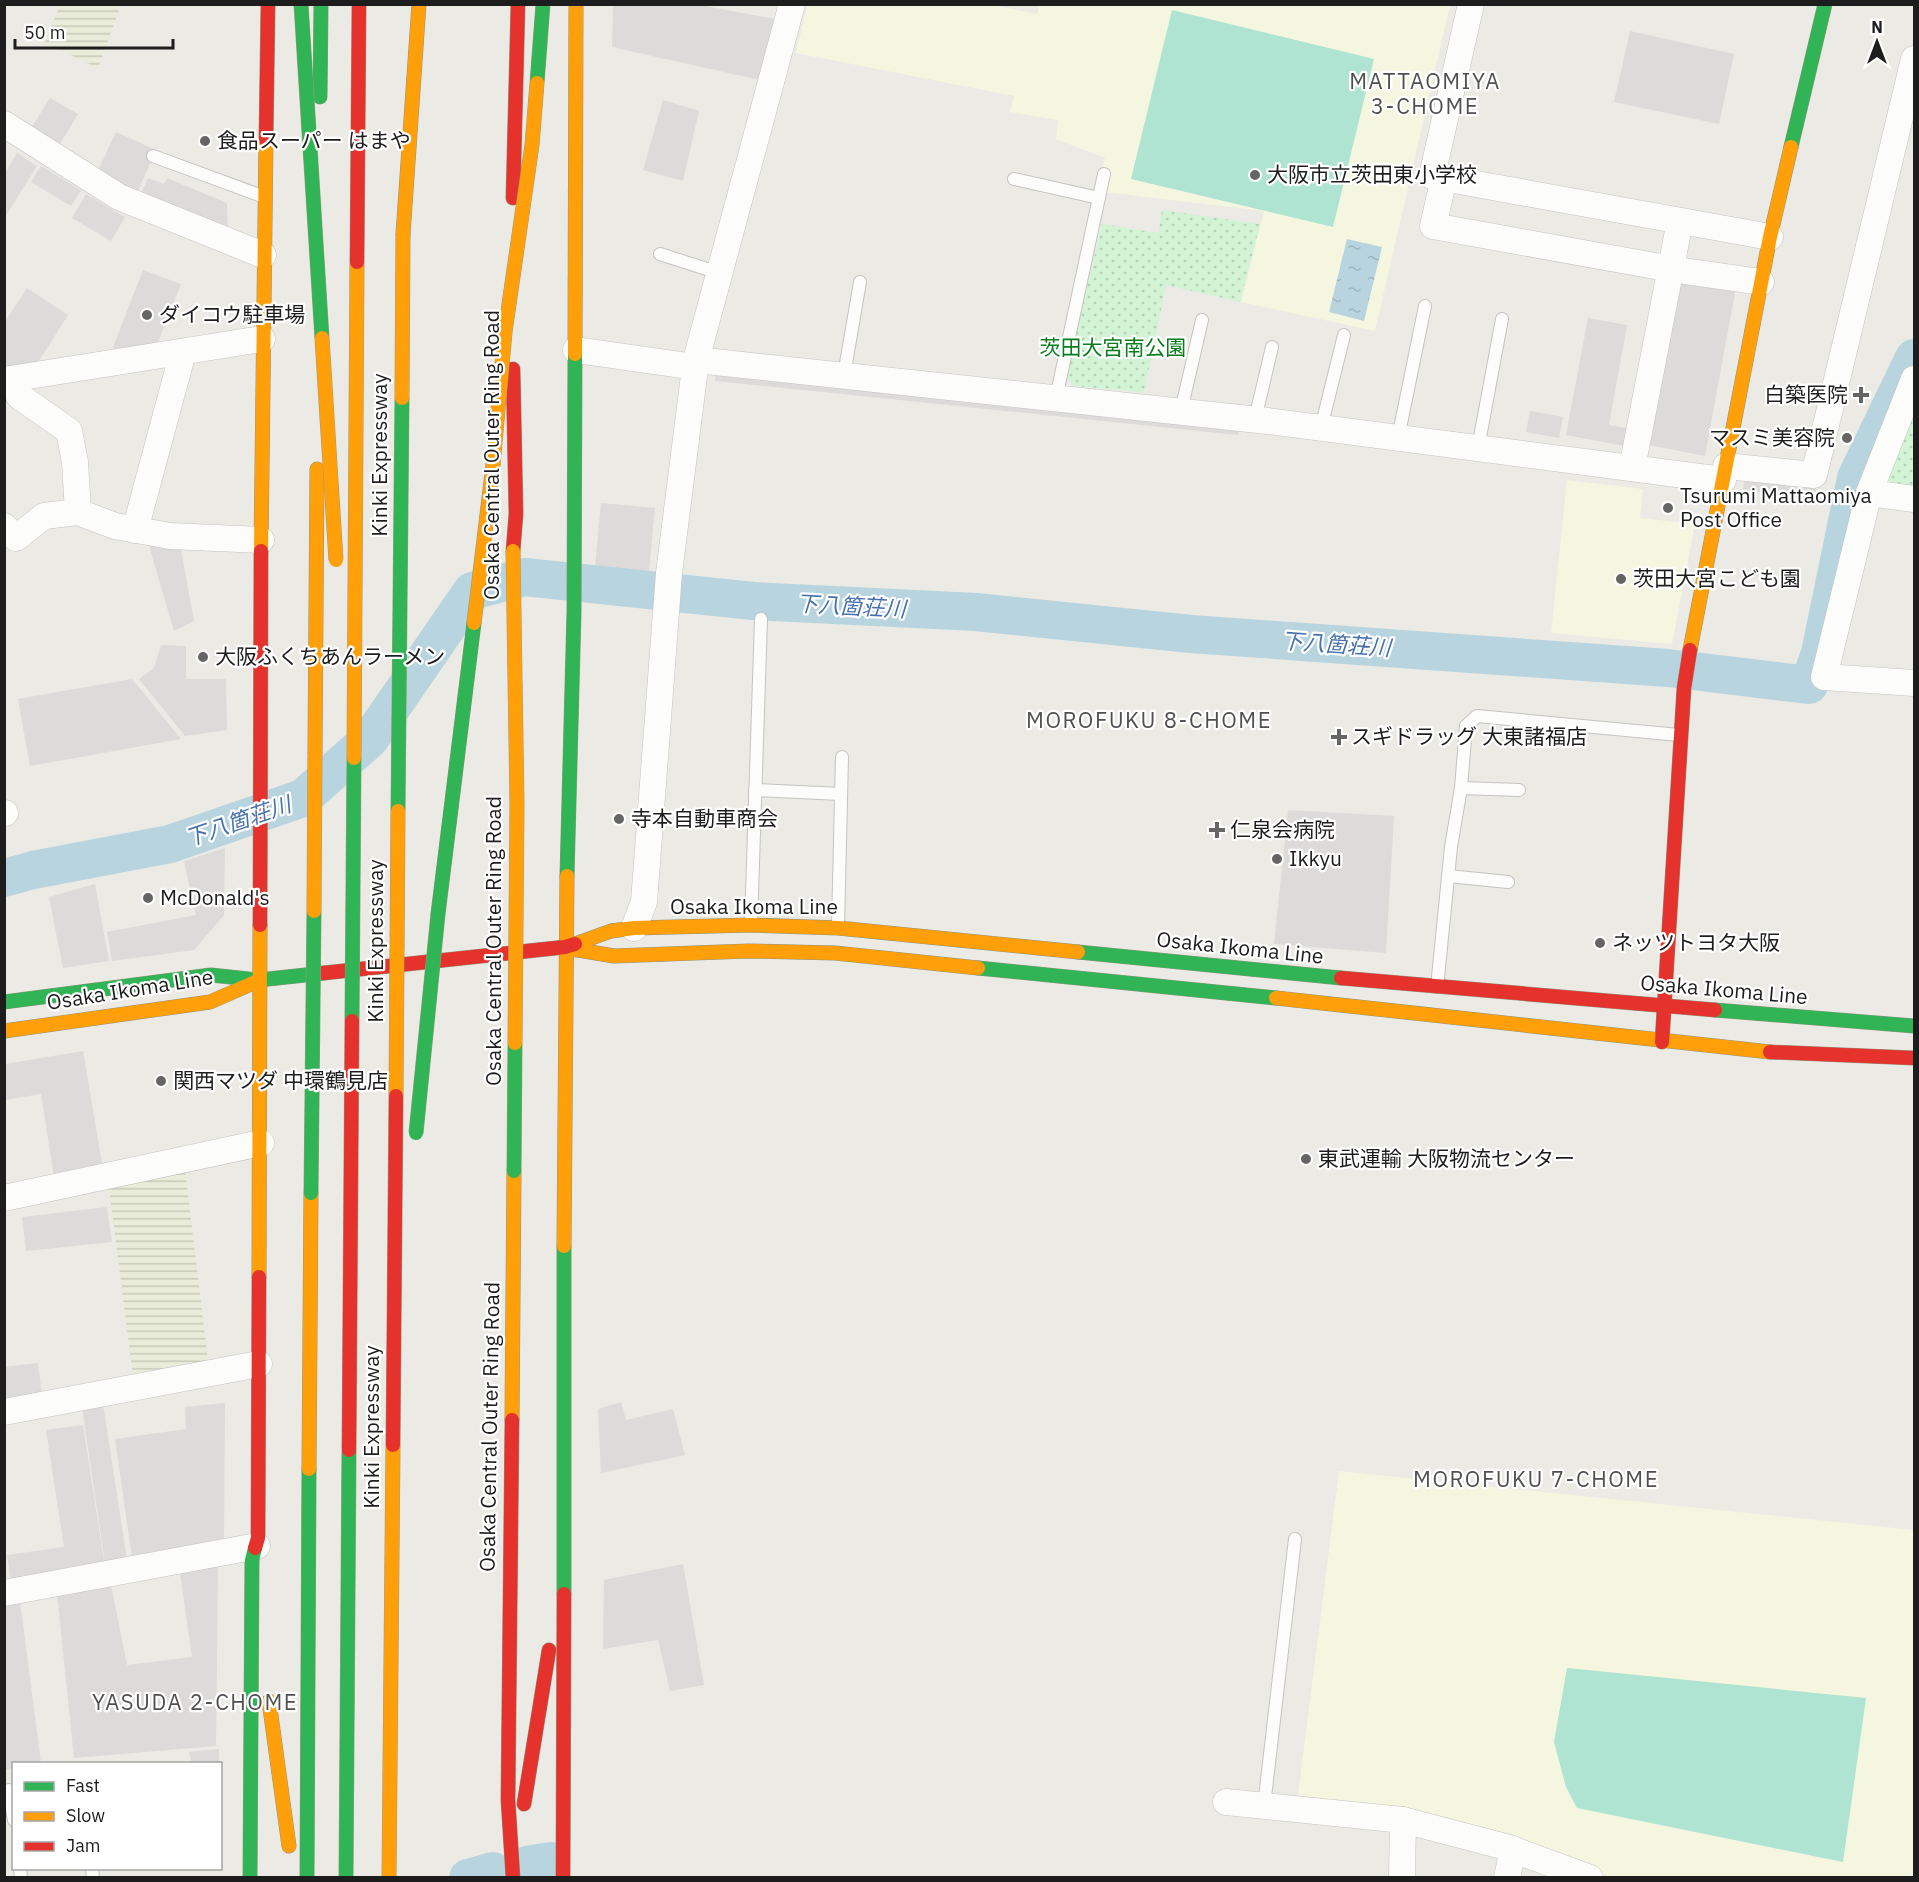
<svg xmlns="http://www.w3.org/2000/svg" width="1919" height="1882" font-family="'IBM Plex Sans','Noto Sans JP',sans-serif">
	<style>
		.education { fill: #f4f6df }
		.farmland { fill: url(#farmland-rules) }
		.park { fill: url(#park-dots) }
		.pitch { fill: #afe4d2 }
		.parking { fill: #dcdbd9 }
		.water { fill: url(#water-ripples) }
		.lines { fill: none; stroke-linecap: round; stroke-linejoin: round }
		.river { stroke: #b7d4df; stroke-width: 38 }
		.lane-casing { stroke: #c4c4c1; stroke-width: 14 }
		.street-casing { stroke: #c4c4c1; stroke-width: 27 }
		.fast-casing { stroke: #91957d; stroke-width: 15 }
		.slow-casing { stroke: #91957d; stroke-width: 15 }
		.jam-casing { stroke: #91957d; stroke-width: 15 }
		.lane { stroke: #fcfcfb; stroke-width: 12 }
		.street { stroke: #fcfcfb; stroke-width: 26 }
		.fast { stroke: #30b455; stroke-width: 14 }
		.slow { stroke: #ff9f0a; stroke-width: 14 }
		.jam { stroke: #e5322d; stroke-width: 14 }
		.fast-bridge-casing { stroke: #a19a81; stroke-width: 15; stroke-linecap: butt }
		.slow-bridge-casing { stroke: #a19a81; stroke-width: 15; stroke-linecap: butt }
		.jam-bridge-casing { stroke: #a19a81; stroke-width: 15; stroke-linecap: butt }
		.fast-bridge { stroke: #30b455; stroke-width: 14 }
		.slow-bridge { stroke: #ff9f0a; stroke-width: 14 }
		.jam-bridge { stroke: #e5322d; stroke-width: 14 }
		.poi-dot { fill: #656563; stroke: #fff; stroke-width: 2 }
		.labels { text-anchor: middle; stroke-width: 4.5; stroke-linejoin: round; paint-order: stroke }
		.poi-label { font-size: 21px; fill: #1d1d1d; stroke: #fff; text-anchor: start }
		.park-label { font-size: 21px; fill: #097c1d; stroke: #fff }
		.street-label { font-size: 21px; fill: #1d1d1d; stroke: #fff }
		.neighbourhood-label { font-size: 22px; letter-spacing: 1.5px; fill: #505050; stroke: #fff }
		.water-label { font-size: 22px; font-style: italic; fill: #4872ad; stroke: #fff }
	</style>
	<defs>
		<pattern id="farmland-rules" width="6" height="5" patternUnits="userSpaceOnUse" patternTransform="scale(1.5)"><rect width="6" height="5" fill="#e9ecd8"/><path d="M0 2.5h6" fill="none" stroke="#c7cab9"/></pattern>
		<pattern id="park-dots" width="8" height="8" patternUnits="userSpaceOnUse" patternTransform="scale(1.5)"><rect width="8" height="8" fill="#d2f3d4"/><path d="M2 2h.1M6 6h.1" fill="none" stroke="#b4d0b6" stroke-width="1.8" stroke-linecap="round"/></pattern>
		<pattern id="water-ripples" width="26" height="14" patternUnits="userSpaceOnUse" patternTransform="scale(1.5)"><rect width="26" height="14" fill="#b7d4df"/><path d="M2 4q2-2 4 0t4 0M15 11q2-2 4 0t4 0" fill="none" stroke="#9db6bf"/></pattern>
	</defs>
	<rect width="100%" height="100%" fill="#ebeae5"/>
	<g class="education">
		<path d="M 988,4 L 1037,14 L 1040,4 L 1450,5 L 1375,331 L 1241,302 L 1264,211 L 1095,191 L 1105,158 L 1056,139 L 1058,120 L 1010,112 L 1014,96 L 796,53 L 807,5 Z"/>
		<path d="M 1567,480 L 1643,489 L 1640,518 L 1695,524 L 1672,644 L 1551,633 Z"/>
		<path d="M 1339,1471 L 1914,1530 L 1914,1877 L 1610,1877 L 1515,1842 L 1404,1813 L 1298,1795 Z"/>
	</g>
	<g class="farmland">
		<path d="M 60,5 L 121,5 L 98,68 L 45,43 Z"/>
		<path d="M 185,1170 L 208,1361 L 133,1376 L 109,1188 Z"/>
	</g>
	<g class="park">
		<path d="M 1162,210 L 1260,224 L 1240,302 L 1166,285 L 1144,392 L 1074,386 L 1066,376 L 1102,224 L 1158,233 Z"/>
		<path d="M 1914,404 L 1914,489 L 1883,484 Z"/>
	</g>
	<g class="pitch">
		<path d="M 1172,10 L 1374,59 L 1333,227 L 1131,179 Z"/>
		<path d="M 1567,1668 L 1866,1698 L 1843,1862 L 1577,1808 L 1566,1787 L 1554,1742 Z"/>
	</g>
	<g class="parking">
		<path d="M 613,5 L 700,5 L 775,19 L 760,80 L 612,47 Z"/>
		<path d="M 1630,31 L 1734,54 L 1719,124 L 1614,102 Z"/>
		<path d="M 50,98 L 78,114 L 60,144 L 32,127 Z"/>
		<path d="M 663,100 L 699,111 L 683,181 L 643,170 Z"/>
		<path d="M 116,132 L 156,150 L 137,193 L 96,175 Z"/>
		<path d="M 17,153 L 37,166 L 5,217 L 5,173 Z"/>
		<path d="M 41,166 L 81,190 L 71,206 L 31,182 Z"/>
		<path d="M 148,178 L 164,184 L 167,178 L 227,203 L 228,235 L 139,198 Z"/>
		<path d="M 86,194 L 125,217 L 111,241 L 72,218 Z"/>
		<path d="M 143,270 L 181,284 L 157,345 L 112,350 Z"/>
		<path d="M 1680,277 L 1736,287 L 1705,456 L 1649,445 Z"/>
		<path d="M 27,288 L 68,315 L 37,364 L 5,368 L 4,323 Z"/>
		<path d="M 1588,318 L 1627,325 L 1609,425 L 1627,428 L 1624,446 L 1566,435 Z"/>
		<path d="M 717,369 L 1239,423 L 1238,435 L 715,381 Z"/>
		<path d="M 1530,411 L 1563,417 L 1559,438 L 1526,432 Z"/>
		<path d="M 1745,475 L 1817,484 L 1815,499 L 1743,490 Z"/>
		<path d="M 601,503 L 655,508 L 649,571 L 595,567 Z"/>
		<path d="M 148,542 L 180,544 L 194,621 L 174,631 Z"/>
		<path d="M 161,645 L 186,646 L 186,679 L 226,679 L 227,730 L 185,736 L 139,679 L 154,668 Z"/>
		<path d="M 132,679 L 181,739 L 30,766 L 18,699 Z"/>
		<path d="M 1288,810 L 1394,816 L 1386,953 L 1274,944 Z"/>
		<path d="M 225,848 L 224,915 L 194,950 L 112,961 L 107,932 L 196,915 L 184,861 Z"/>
		<path d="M 95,884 L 109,961 L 63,968 L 49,897 Z"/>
		<path d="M 83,1051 L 103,1169 L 54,1177 L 41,1094 L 5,1100 L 5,1064 Z"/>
		<path d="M 107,1207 L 112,1242 L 26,1251 L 22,1217 Z"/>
		<path d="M 38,1363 L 42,1396 L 5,1400 L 4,1367 Z"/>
		<path d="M 621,1402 L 626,1420 L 673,1409 L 685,1455 L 601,1473 L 598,1409 Z"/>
		<path d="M 225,1403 L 224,1542 L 132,1558 L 115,1439 L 186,1429 L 185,1407 Z"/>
		<path d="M 103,1404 L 127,1560 L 105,1563 L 82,1407 Z"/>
		<path d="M 83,1425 L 105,1567 L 11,1581 L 7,1555 L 64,1547 L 46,1430 Z"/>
		<path d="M 683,1564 L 704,1685 L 670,1691 L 658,1640 L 603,1649 L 604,1580 Z"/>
		<path d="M 218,1565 L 216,1746 L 74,1758 L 57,1593 L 111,1585 L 127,1665 L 192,1657 L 180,1573 Z"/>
		<path d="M 20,1601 L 41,1763 L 14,1764 L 13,1769 L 5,1770 L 5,1604 Z"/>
		<path d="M 219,1749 L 219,1763 L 191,1763 L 189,1752 Z"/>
	</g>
	<path class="water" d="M 1347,239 L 1382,247 L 1364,321 L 1329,312 Z"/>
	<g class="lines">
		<g class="river">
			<path d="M 4,878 L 33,870 L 170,844 L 303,798 L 370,739 L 472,591 L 525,577 L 753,601 L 976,612 L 1191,634 L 1668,668 L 1809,685 L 1820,653 L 1856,478 L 1914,358"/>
			<path d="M 527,1865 L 551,1861"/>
			<path d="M 468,1878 L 493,1871"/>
		</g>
		<defs>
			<g id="lane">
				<path d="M 153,156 L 262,196"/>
				<path d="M 1014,179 L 1099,198"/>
				<path d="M 660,254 L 719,273"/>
				<path d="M 844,375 L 860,282"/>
				<path d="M 1056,398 L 1104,174"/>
				<path d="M 1181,411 L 1202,320"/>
				<path d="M 1255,419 L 1272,347"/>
				<path d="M 1321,428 L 1344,335"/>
				<path d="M 1398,438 L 1425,306"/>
				<path d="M 1478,448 L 1502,319"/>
				<path d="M 1461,788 L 1519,790"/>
				<path d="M 755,790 L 841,794"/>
				<path d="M 1448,876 L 1508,882"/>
				<path d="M 751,924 L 761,619"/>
				<path d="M 838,926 L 842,757"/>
				<path d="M 1437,987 L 1451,847 L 1461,788 L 1466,726 L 1477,716 L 1679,735"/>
				<path d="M 9,1790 L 14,1820"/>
				<path d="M 1264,1806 L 1295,1539"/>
				<path d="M 20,1868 L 21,1878"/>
				<path d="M 92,1868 L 93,1878"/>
			</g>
			<g id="street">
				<path d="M 1471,4 L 1432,176 L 1770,237"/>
				<path d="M 4,124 L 119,197 L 263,255"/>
				<path d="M 1444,178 L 1433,226 L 1677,270 L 1761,282"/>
				<path d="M 576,350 L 695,367"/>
				<path d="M 696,360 L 1268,421 L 1723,480"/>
				<path d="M 11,379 L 19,396 L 69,431 L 75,462 L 78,512"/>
				<path d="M 1914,379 L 1869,493 L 1824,677 L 1914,683"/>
				<path d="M 4,380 L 262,339"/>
				<path d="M 1726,466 L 1814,475 L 1914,59"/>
				<path d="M 1632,468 L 1680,221"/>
				<path d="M 1869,493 L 1914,499"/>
				<path d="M 4,526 L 16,538 L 44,516 L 78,512 L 115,526 L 170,536 L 261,540"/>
				<path d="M 135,530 L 183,352"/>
				<path d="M 4,813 L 5,813"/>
				<path d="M 634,928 L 644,902 L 669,573 L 696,360 L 792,4"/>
				<path d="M 4,1198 L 261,1143"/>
				<path d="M 4,1412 L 259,1364"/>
				<path d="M 4,1593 L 257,1546"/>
				<path d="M 1226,1802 L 1403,1820 L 1402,1878"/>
				<path d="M 1403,1820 L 1506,1847 L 1590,1878"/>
				<path d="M 1507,1878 L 1513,1849"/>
			</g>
			<g id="fast">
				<path d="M 320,97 L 321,4"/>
				<path d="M 1791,147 L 1825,4"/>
				<path d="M 567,876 L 574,612 L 575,354"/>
				<path d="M 438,914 L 474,623"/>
				<path d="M 1078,952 L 1341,978"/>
				<path d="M 978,968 L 1276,998"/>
				<path d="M 4,1002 L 211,975 L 259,980 L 324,973"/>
				<path d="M 1715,1010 L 1914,1026"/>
				<path d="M 564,1594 L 564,1246"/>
				<path d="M 250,1878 L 252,1560 L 255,1548"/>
				<path d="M 307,1878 L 309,1469"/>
			</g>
			<g id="slow">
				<path d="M 403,234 L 419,4"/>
				<path d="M 575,354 L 576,4"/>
				<path d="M 261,551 L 266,140"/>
				<path d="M 474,623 L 493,465"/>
				<path d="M 1690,650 L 1770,237 L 1791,147"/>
				<path d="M 315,752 L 317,469"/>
				<path d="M 575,944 L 611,931 L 634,928 L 751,925 L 838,928 L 1078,952"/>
				<path d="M 566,948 L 614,956 L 748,951 L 835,953 L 978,968"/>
				<path d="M 1276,998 L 1770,1052"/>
				<path d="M 4,1031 L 210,1002 L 258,981"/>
				<path d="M 564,1246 L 567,876"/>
				<path d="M 259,1277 L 260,925"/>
				<path d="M 512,1420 L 514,1171"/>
				<path d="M 309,1469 L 311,1193"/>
				<path d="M 269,1701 L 289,1846"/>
			</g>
			<g id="jam">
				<path d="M 266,140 L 268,4"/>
				<path d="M 513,198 L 518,4"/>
				<path d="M 513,369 L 516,514 L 513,551"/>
				<path d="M 260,925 L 261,551"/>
				<path d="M 324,973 L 565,947 L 575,944"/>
				<path d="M 1341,978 L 1715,1010"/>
				<path d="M 1662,1042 L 1684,688 L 1690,650"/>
				<path d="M 1770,1052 L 1914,1058"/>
				<path d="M 512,1420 L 508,1800 L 513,1878"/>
				<path d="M 255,1548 L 258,1538 L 259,1277"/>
				<path d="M 524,1804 L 549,1650"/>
				<path d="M 563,1878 L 564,1594"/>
			</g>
		</defs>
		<use href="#lane" class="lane-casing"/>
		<use href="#street" class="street-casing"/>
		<use href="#fast" class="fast-casing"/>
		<use href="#slow" class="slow-casing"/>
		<use href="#jam" class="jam-casing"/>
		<use href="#lane" class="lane"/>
		<use href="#street" class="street"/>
		<use href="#fast" class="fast"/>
		<use href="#slow" class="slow"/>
		<use href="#jam" class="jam"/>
		<defs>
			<g id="fast-bridge">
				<path d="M 301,4 L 322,338"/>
				<path d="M 537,83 L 543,4"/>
				<path d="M 398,811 L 402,398"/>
				<path d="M 352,1021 L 354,758"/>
				<path d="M 416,1133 L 438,914"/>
				<path d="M 514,1171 L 515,1043"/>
				<path d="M 311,1193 L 314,911"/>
				<path d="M 346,1878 L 349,1450"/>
			</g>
			<g id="slow-bridge">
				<path d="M 322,338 L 336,560"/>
				<path d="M 402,398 L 403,234"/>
				<path d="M 493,465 L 505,332 L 532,145 L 537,83"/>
				<path d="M 513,551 L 517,804 L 515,1043"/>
				<path d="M 354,758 L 357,262"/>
				<path d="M 314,911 L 315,752"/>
				<path d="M 396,1096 L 398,811"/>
				<path d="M 389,1878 L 393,1445"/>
			</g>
			<g id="jam-bridge">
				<path d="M 357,262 L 359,4"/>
				<path d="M 393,1445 L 396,1096"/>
				<path d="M 349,1450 L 352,1021"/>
			</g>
		</defs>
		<use href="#fast-bridge" class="fast-bridge-casing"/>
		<use href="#slow-bridge" class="slow-bridge-casing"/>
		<use href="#jam-bridge" class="jam-bridge-casing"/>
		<use href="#fast-bridge" class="fast-bridge"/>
		<use href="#slow-bridge" class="slow-bridge"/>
		<use href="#jam-bridge" class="jam-bridge"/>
	</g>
	<g class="poi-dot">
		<circle cx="205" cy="141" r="6"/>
		<circle cx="1255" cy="175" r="6"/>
		<circle cx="147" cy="315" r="6"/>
		<path d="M1858 386h6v6h6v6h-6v6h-6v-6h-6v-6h6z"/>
		<circle cx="1847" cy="438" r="6"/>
		<circle cx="1668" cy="508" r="6"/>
		<circle cx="1621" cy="579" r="6"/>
		<circle cx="203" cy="657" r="6"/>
		<path d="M1336 728h6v6h6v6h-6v6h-6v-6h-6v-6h6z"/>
		<circle cx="619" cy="819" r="6"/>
		<path d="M1214 821h6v6h6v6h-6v6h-6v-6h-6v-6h6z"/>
		<circle cx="1277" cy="859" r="6"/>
		<circle cx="148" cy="898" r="6"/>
		<circle cx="1600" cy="943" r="6"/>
		<circle cx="161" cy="1081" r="6"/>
		<circle cx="1306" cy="1159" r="6"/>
	</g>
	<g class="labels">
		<g class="poi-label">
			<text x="217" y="148">食品スーパー はまや</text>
			<text x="1267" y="182">大阪市立茨田東小学校</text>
			<text x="159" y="322">ダイコウ駐車場</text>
			<text x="1848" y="402" text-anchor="end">白築医院</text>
			<text x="1835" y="445" text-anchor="end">マスミ美容院</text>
			<text x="1680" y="503">Tsurumi Mattaomiya<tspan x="1680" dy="24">Post Office</tspan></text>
			<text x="1633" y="586">茨田大宮こども園</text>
			<text x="215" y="664">大阪ふくちあんラーメン</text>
			<text x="1351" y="744">スギドラッグ 大東諸福店</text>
			<text x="631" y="826">寺本自動車商会</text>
			<text x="1230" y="837">仁泉会病院</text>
			<text x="1289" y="866">Ikkyu</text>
			<text x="160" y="905">McDonald's</text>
			<text x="1612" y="950">ネッツトヨタ大阪</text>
			<text x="173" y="1088">関西マツダ 中環鶴見店</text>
			<text x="1318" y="1166">東武運輸 大阪物流センター</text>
		</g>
		<g class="park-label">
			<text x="1113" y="355">茨田大宮南公園</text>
		</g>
		<g class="street-label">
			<text transform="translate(380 455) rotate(-90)" y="7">Kinki Expressway</text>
			<text transform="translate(492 455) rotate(-90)" y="7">Osaka Central Outer Ring Road</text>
			<text x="754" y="914">Osaka Ikoma Line</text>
			<text transform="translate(376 941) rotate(-90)" y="7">Kinki Expressway</text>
			<text transform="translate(494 941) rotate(-90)" y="7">Osaka Central Outer Ring Road</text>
			<text transform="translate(1240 948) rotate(6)" y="7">Osaka Ikoma Line</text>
			<text transform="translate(130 990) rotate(-9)" y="7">Osaka Ikoma Line</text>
			<text transform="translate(1724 990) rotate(5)" y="7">Osaka Ikoma Line</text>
			<text transform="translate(372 1427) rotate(-90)" y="7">Kinki Expressway</text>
			<text transform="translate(490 1427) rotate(-89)" y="7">Osaka Central Outer Ring Road</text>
		</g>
		<g class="neighbourhood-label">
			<text x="1425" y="89">MATTAOMIYA<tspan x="1425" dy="25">3-CHOME</tspan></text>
			<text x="1149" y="728">MOROFUKU 8-CHOME</text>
			<text x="1536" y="1487">MOROFUKU 7-CHOME</text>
			<text x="195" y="1710">YASUDA 2-CHOME</text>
		</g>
		<g class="water-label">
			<text transform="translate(851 606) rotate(3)" y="8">下八箇荘川</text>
			<text transform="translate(1336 644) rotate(4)" y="8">下八箇荘川</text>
			<text transform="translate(238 821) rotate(-19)" y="8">下八箇荘川</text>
		</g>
	</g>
	<rect width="1919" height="1882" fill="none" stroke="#1d1d1d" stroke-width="12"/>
	<rect x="12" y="1762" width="210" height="108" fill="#ffffff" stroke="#a5a5a5" stroke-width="1.5"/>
	<rect x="24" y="1782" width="30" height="9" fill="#30b455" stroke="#a5a5a5" stroke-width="1.5"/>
	<text x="66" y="1792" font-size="18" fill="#1d1d1d">Fast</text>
	<rect x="24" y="1812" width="30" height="9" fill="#ff9f0a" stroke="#a5a5a5" stroke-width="1.5"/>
	<text x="66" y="1822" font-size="18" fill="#1d1d1d">Slow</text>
	<rect x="24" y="1842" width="30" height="9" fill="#e5322d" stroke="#a5a5a5" stroke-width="1.5"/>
	<text x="66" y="1852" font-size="18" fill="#1d1d1d">Jam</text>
	<g transform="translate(1877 42)" stroke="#ffffff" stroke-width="4.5" paint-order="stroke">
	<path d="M0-4.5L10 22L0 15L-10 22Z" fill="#1d1d1d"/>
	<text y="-9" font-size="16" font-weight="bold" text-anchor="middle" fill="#1d1d1d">N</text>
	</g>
	<path d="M15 39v9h158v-9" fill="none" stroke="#1d1d1d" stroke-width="3"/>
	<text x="24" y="39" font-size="18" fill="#1d1d1d" stroke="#ffffff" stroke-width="4.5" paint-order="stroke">50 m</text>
</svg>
